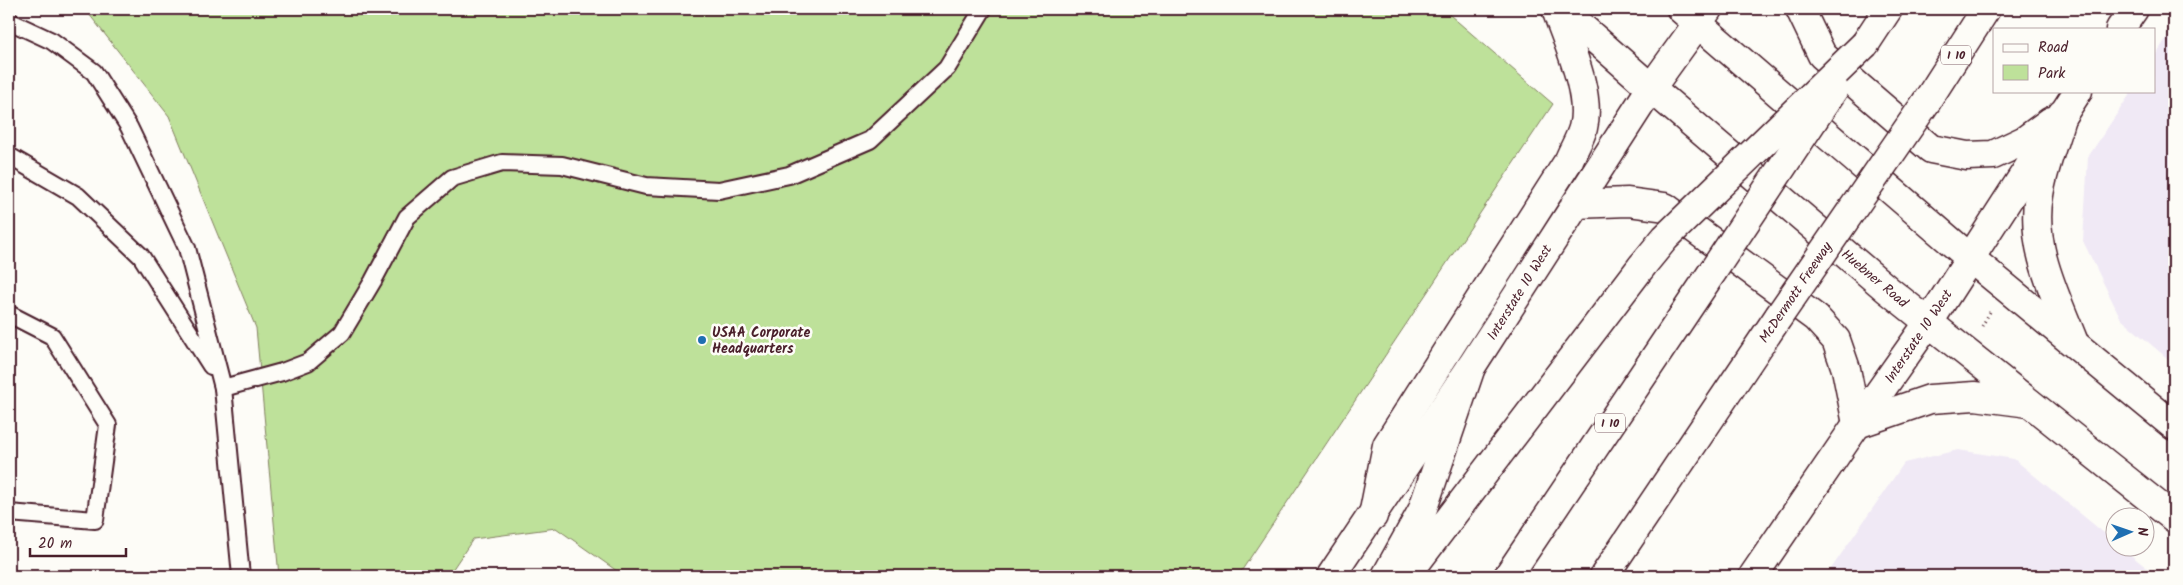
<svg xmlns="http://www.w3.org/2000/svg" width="2183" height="585" font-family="Kalam,sans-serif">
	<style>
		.built { fill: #f0e9f5 }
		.green { fill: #bee19a; stroke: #848062 }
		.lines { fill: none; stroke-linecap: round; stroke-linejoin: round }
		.service-casing { stroke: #4a1f2b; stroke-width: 20 }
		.secondary-casing { stroke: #4a1f2b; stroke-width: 31 }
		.primary-casing { stroke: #4a1f2b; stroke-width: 31 }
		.motorway-casing { stroke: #4a1f2b; stroke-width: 31 }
		.path { stroke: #4a1f2b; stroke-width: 3; stroke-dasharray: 1 4; stroke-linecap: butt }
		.service { stroke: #fdfcf7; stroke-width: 16 }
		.secondary { stroke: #fdfcf7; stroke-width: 28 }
		.primary { stroke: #fdfcf7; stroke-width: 28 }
		.motorway { stroke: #fdfcf7; stroke-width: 28 }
		.motorway-bridge-casing { stroke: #4a1f2b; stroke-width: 31; stroke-linecap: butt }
		.motorway-bridge { stroke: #fdfcf7; stroke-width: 28 }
		.poi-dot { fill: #1f6fb2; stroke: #fdfcf7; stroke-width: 2 }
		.labels { text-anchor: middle; stroke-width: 5; stroke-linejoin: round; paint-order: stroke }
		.shield { fill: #fdfcf7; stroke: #806168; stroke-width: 1 }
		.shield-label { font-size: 12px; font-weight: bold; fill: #4a1f2b }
		.street-label { font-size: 14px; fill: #4a1f2b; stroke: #fdfcf7 }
		.poi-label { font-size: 14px; font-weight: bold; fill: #4a1f2b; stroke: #fdfcf7; text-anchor: start }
	</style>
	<rect width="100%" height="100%" fill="#fdfcf7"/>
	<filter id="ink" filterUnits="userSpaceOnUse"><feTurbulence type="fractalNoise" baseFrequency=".02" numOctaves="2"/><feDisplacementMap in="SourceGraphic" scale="10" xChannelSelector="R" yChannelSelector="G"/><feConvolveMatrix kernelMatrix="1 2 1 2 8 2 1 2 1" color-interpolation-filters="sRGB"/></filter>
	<g filter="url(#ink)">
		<g class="built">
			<path d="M 2174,27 L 2174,364 L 2121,319 L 2083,241 L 2088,157 L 2132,91 L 2154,91 L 2154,57 Z"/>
			<path d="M 1958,450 L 2014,459 L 2115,542 L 2116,548 L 2122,548 L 2157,576 L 1826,576 L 1904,463 Z"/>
		</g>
		<path class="green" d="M 85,9 L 1443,9 L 1553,104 L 1238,576 L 624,576 L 556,528 L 473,539 L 448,576 L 279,576 L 256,328 L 169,116 Z"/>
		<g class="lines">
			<defs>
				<g id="service">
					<path d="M 9,21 L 52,41 L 94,72 L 129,127 L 187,248 L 223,388 L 241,576"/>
					<path d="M 9,156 L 78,196 L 141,256 L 211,366"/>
					<path d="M 9,314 L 52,336 L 108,425 L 95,520 L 9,513"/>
					<path d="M 223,388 L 282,372 L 308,362 L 342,333 L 373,281 L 407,217 L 452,178 L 502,163 L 562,165 L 646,186 L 719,190 L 789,175 L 870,140 L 947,68 L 983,9"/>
				</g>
				<g id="secondary">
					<path d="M 1800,9 L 1822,55 L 1931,149 L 1967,156 L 1993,155 L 2025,140 L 2051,121"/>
					<path d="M 2120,29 L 2134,9"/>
					<path d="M 1575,204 L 1628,202 L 1665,207 L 1816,318 L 1836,340 L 1846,369 L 1857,424"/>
					<path d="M 1331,576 L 1471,367 L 1651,88 L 1708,9"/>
					<path d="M 1753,576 L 1857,424 L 1929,322 L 2078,91"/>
				</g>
				<g id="primary">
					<path d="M 1561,9 L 1651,88 L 1888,290 L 2174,518"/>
					<path d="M 1681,9 L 1970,258 L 2174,426"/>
					<path d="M 2062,114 C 2055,140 2043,168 2039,195 C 2030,247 2055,294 2073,340"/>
					<path d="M 1857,424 L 1930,399 L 1975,396 L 2029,403"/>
					<path d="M 1373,516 L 1387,445 L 1569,160 C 1573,150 1580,139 1583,128 C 1592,93 1567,42 1556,9"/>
				</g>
				<g id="motorway">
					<path d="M 1865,44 L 1888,9"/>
					<path d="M 1927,101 L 1986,9"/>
					<path d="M 1386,576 L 1422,511 L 1471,367"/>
					<path d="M 1406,576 L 1642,266"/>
					<path d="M 1508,576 L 1713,271"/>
					<path d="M 1604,576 L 1779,316"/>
				</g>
			</defs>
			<use href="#service" class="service-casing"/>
			<use href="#secondary" class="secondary-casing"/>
			<use href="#primary" class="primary-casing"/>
			<use href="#motorway" class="motorway-casing"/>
			<path class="path" d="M 1982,326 L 1990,312"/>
			<use href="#service" class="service"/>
			<use href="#secondary" class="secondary"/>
			<use href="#primary" class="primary"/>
			<use href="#motorway" class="motorway"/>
			<defs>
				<g id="motorway-bridge">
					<path d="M 1642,266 L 1665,238 L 1865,44"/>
					<path d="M 1713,271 L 1834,89"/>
					<path d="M 1779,316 L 1927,101"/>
				</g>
			</defs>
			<use href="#motorway-bridge" class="motorway-bridge-casing"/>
			<use href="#motorway-bridge" class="motorway-bridge"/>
		</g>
	</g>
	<circle class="poi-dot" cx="702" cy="340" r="5"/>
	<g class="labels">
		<g class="shield">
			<rect x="1941" y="45.5" width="30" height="19" rx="4"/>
			<rect x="1595" y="413.5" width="30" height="19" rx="4"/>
		</g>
		<g class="shield-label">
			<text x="1956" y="59">I 10</text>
			<text x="1610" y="427">I 10</text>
		</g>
		<g class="street-label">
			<text transform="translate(1875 278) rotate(40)" y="5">Huebner Road</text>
			<text transform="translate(1519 292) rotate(-58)" y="5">Interstate 10 West</text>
			<text transform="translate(1795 292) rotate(-56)" y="5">McDermott Freeway</text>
			<text transform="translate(1918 336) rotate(-56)" y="5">Interstate 10 West</text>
		</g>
		<g class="poi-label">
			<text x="712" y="337">USAA Corporate<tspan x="712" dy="16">Headquarters</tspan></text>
		</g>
	</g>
	<rect width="2183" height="585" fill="none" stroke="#fdfcf7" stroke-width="30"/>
	<rect x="15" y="15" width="2153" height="555" fill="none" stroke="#4a1f2b" stroke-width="2" filter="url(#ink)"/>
	<rect x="1993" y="28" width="162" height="65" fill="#fdfcf7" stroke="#b5a4a5"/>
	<rect x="2003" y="44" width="25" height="8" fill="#fdfcf7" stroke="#b5a4a5"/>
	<text x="2038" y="52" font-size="15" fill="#4a1f2b">Road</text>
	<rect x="2003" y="65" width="25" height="15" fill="#bee19a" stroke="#b5a4a5"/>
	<text x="2038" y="78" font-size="15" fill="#4a1f2b">Park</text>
	<g transform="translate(2130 532) rotate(88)"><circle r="24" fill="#fdfcf7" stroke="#b5a4a5"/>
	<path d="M0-4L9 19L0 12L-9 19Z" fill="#1f6fb2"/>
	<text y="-8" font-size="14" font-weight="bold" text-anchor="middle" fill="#4a1f2b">N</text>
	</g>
	<path d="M30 548v8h96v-8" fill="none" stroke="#4a1f2b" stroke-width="2.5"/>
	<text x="38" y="548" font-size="15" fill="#4a1f2b" stroke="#fdfcf7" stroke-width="4" paint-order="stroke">20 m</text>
</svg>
